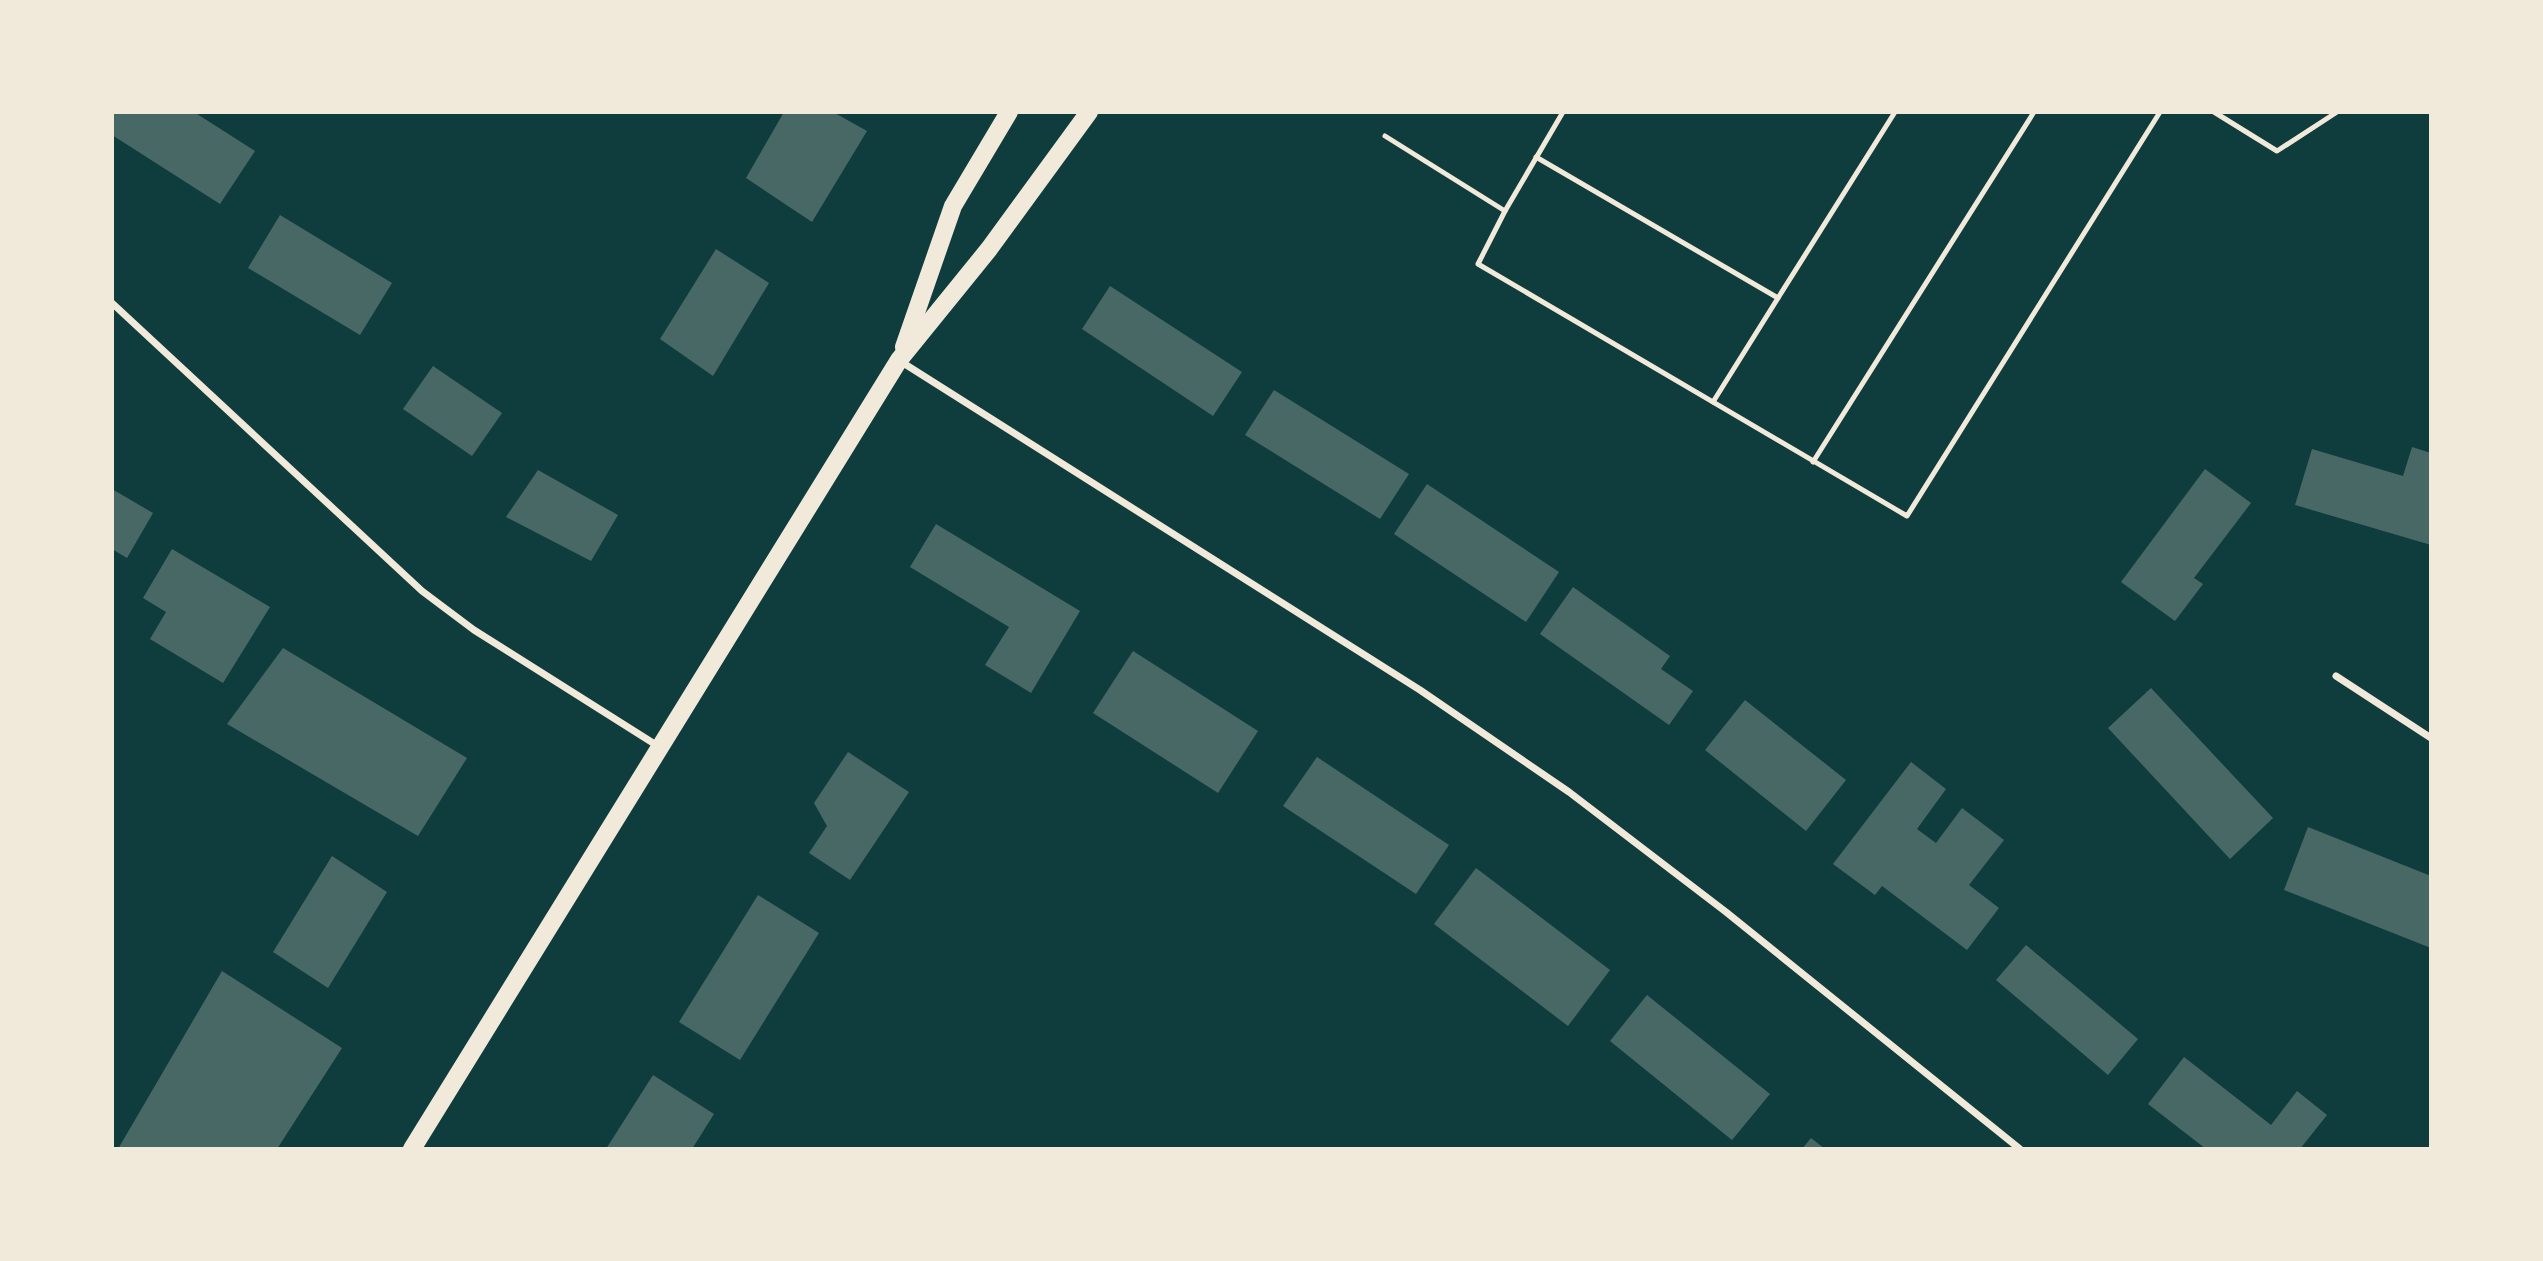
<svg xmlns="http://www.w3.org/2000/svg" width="2543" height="1261" font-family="Helvetica,sans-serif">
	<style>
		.building { fill: #486865 }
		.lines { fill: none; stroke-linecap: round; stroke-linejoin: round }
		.service { stroke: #f1e9da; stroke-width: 5 }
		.minor { stroke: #f1e9da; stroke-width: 7 }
		.primary { stroke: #f1e9da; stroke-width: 18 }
	</style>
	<rect width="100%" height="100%" fill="#0f3d3e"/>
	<g class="building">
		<path d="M 112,112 L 194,112 L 255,151 L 220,204 L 112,135 Z"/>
		<path d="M 784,112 L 833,112 L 867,131 L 812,222 L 746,178 Z"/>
		<path d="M 280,215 L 392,283 L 360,335 L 248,268 Z"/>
		<path d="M 716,249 L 769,283 L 713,376 L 660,339 Z"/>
		<path d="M 1110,286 L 1242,372 L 1213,416 L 1082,329 Z"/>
		<path d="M 433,366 L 502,413 L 472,456 L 403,409 Z"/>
		<path d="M 1274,390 L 1409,474 L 1380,519 L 1245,435 Z"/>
		<path d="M 2412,447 L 2431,453 L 2431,545 L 2295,505 L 2312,449 L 2403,476 Z"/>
		<path d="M 2205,469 L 2251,503 L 2194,578 L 2203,584 L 2175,621 L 2121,582 Z"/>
		<path d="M 538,470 L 618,515 L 591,561 L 506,517 Z"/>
		<path d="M 1427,484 L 1559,572 L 1526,622 L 1394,534 Z"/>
		<path d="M 112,489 L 153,513 L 127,558 L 112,549 Z"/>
		<path d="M 936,524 L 1080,611 L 1031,693 L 985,665 L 1009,627 L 910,567 Z"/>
		<path d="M 172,549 L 270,607 L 223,683 L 150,639 L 166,612 L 143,598 Z"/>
		<path d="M 1573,587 L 1670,656 L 1661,669 L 1693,691 L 1669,725 L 1540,634 Z"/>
		<path d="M 283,648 L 467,758 L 418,836 L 227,724 Z"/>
		<path d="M 1133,651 L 1258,731 L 1218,793 L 1093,713 Z"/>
		<path d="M 2151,688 L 2273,818 L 2230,859 L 2108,728 Z"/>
		<path d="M 1745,700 L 1846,780 L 1806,831 L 1705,750 Z"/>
		<path d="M 848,752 L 909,792 L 850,880 L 809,853 L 827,826 L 814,803 Z"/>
		<path d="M 1317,757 L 1449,845 L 1416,894 L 1283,806 Z"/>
		<path d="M 1911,762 L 1946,789 L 1917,829 L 1936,843 L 1962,808 L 2004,840 L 1969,885 L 1999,908 L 1967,950 L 1882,886 L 1875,895 L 1833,864 Z"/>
		<path d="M 2308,827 L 2431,876 L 2431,948 L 2284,890 Z"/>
		<path d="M 332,856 L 387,892 L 328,988 L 273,952 Z"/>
		<path d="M 1476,868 L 1610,970 L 1568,1026 L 1434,924 Z"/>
		<path d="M 758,895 L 819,933 L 740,1060 L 679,1022 Z"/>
		<path d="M 2026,945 L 2138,1039 L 2108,1075 L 1996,980 Z"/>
		<path d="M 222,971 L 342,1048 L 277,1149 L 118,1149 Z"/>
		<path d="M 1647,995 L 1770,1094 L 1732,1140 L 1610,1041 Z"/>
		<path d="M 2184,1057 L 2271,1125 L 2297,1091 L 2327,1115 L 2300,1149 L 2206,1149 L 2148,1104 Z"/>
		<path d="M 653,1075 L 714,1114 L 692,1149 L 606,1149 Z"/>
		<path d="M 1811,1138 L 1825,1149 L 1802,1149 Z"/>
	</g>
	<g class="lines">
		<g class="service">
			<path d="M 1563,112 L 1505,211 L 1478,264 L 1907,516 L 2160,112"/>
			<path d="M 2214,112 L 2277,151 L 2337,112"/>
			<path d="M 1385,136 L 1505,211"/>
			<path d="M 1536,157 L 1778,298 L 1713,402"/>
			<path d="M 1778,298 L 1895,112"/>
			<path d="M 1813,462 L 2034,112"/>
		</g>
		<g class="minor">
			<path d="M 112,303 L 422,591 L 474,630 L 661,748"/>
			<path d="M 900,361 L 1420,690 L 1569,792 L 1726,912 L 2020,1149"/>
			<path d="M 2336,676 L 2431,738"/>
		</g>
		<g class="primary">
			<path d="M 904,347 L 953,206 L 1009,112"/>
			<path d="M 412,1149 L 899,360 L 989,249 L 1089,112"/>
		</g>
	</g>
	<rect width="2543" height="1261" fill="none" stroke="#f1e9da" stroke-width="228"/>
</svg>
